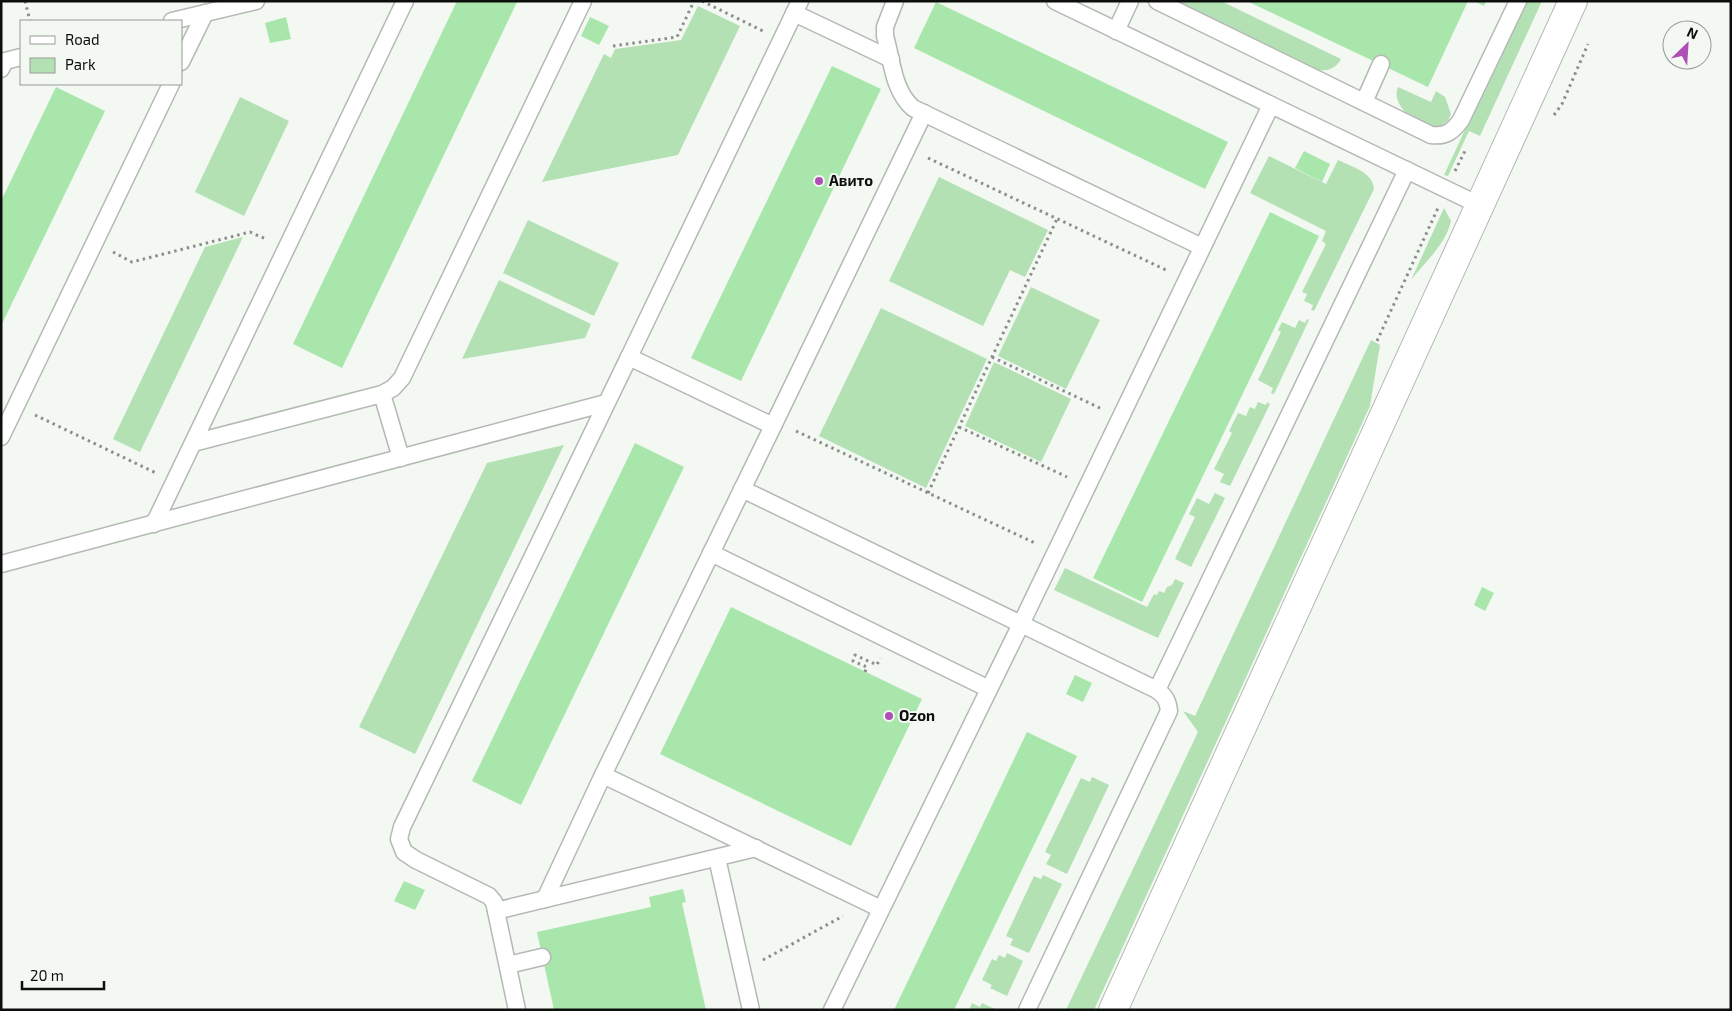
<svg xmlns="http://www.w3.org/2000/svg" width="1732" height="1011" font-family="'Exo 2',sans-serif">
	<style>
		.green { fill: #b3e1b4 }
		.building { fill: #a9e6ab }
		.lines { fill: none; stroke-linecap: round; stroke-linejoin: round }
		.lane-casing { stroke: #b4b9b4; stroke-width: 19 }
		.street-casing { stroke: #b4b9b4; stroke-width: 30 }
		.path { stroke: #8b8f8b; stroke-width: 3; stroke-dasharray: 2.5 4; stroke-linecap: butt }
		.lane { stroke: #fff; stroke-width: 16 }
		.street { stroke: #fff; stroke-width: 28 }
		.poi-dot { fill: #af4eb5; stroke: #f3f8f3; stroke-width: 2 }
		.labels { text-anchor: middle; stroke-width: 4; stroke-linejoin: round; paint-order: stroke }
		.poi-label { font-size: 15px; font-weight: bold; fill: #0d0f0d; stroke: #f3f8f3; text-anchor: start }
	</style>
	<rect width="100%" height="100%" fill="#f3f8f3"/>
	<g class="green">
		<path d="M 1169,1 L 1221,1 L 1341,59 C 1335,71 1323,72 1311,69 Z"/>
		<path d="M 1525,1 L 1542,1 L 1480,136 L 1469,131 L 1448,176 L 1444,175 Z"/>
		<path d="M 698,6 L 740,26 L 678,155 L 542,182 L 604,54 L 611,58 L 615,49 L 681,40 Z"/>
		<path d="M 1398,87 L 1431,102 L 1436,91 L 1445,97 L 1451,114 C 1450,116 1449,119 1448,121 C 1433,138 1388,110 1398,87 Z"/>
		<path d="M 240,97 L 289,121 L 244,216 L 195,192 Z"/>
		<path d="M 1269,156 L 1326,184 L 1338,160 C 1352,167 1373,172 1374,189 L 1314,311 L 1311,310 L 1313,305 L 1304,301 L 1307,294 L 1302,292 L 1326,244 L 1322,241 L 1326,231 L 1250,193 Z"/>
		<path d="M 939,177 L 1048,230 L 1025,277 L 1010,270 L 983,326 L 889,281 Z"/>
		<path d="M 1444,208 L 1451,221 C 1446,244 1425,262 1411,280 Z"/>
		<path d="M 528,220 L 619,263 L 594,316 L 503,273 Z"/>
		<path d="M 243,237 L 140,452 L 113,439 L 205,247 Z"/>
		<path d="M 499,280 L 591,324 L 585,338 L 462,359 Z"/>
		<path d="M 1031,287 L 1100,320 L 1066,389 L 998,356 Z"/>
		<path d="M 881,308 L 987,359 L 926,488 L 819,436 Z"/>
		<path d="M 1307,319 L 1309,320 L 1274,394 L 1271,393 L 1273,388 L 1258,380 L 1281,332 L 1278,330 L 1282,322 L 1295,328 L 1299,320 L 1305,323 Z"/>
		<path d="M 1371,340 L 1380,345 L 1370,406 L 1094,1010 L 1066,1010 L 1198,732 L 1183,711 L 1195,716 Z"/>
		<path d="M 994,362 L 1071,399 L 1041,462 L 965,426 Z"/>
		<path d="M 1258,402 L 1266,405 L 1267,402 L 1270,404 L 1230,486 L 1220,482 L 1224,474 L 1214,469 L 1232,433 L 1229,431 L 1238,413 L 1246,416 L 1250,407 L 1255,409 Z"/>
		<path d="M 564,445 L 415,754 L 359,727 L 487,463 Z"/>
		<path d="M 1215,493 L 1225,498 L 1191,567 L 1175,559 L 1195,517 L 1189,514 L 1197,498 L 1209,504 Z"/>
		<path d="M 1065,568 L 1147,607 L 1154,594 L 1157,595 L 1159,591 L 1164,593 L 1167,587 L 1172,585 L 1175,579 L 1184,583 L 1158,638 L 1054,590 Z"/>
		<path d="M 1092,777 L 1109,785 L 1067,874 L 1046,864 L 1051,855 L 1045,852 L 1081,778 L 1090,782 Z"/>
		<path d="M 1043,875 L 1062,884 L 1029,953 L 1010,945 L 1013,939 L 1006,936 L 1034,876 L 1041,879 Z"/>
		<path d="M 1007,953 L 1023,961 L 1007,996 L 990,988 L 992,985 L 982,980 L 992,959 L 996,961 L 999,955 L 1005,958 Z"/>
		<path d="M 972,1003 L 980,1007 L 982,1003 L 997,1010 L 969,1010 Z"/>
	</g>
	<g class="building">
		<path d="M 457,1 L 517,2 L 342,368 L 293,344 Z"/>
		<path d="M 1247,1 L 1468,1 L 1428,87 Z"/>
		<path d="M 1474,1 L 1486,1 L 1484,6 Z"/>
		<path d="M 936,2 L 1228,142 L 1205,189 L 914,48 Z"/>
		<path d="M 286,17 L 291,39 L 270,43 L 265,23 Z"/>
		<path d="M 590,17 L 609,26 L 599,45 L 581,36 Z"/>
		<path d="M 832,66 L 881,89 L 741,381 L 691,358 Z"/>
		<path d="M 56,87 L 105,111 L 1,326 L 1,201 Z"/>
		<path d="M 1304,151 L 1330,164 L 1322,182 L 1295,168 Z"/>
		<path d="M 1270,212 L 1319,236 L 1142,602 L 1093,578 Z"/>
		<path d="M 635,443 L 684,467 L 521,805 L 472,781 Z"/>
		<path d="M 1482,587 L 1494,593 L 1485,611 L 1474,605 Z"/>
		<path d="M 731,607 L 922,699 L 851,846 L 660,754 Z"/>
		<path d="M 1075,675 L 1092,683 L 1083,702 L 1066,694 Z"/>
		<path d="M 1027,732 L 1077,756 L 954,1010 L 894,1010 Z"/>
		<path d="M 404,881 L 425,890 L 415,910 L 394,901 Z"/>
		<path d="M 683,889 L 686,902 L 682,903 L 706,1010 L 554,1010 L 537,932 L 651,907 L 649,897 Z"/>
	</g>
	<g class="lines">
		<defs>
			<g id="lane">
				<path d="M 800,1 L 629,357 L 773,426 L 924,113"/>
				<path d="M 895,1 L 885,27 L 885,36 C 892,60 893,91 913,108 L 1202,247"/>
				<path d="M 1055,1 L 1479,205"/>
				<path d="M 1157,1 L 1431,135 C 1446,137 1453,131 1461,120 L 1518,1"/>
				<path d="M 794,13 L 891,59"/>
				<path d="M 172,21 L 256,1"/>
				<path d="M 1116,31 L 1130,1"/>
				<path d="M 181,62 L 205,13"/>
				<path d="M 1,69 L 5,61 L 21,57"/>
				<path d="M 1364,102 L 1381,64"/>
				<path d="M 1271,105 L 1021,624 L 1157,690 L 1407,170"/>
				<path d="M 382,394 L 401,458"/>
				<path d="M 1,437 L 171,84"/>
				<path d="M 193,443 L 382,394 L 393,388 L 402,378 L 583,1"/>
				<path d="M 742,489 L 1021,624 L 832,1010"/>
				<path d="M 154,524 L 405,1"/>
				<path d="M 711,553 L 989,689"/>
				<path d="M 1,564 L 606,403"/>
				<path d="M 603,775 L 881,909"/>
				<path d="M 717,858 L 751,1010"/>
				<path d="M 545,899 L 603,775 L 773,426"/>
				<path d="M 496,911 L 494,902 L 489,896 L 416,860 L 404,852 L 399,839 L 402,827 L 629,357"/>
				<path d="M 508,965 L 542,957"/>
				<path d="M 517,1010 L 496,911 L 756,848"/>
				<path d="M 1027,1010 L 1169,711 C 1168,701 1165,696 1157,690"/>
			</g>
			<path id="street" d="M 1113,1010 L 1573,1"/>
		</defs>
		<use href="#lane" class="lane-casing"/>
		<use href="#street" class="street-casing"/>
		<g class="path">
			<path d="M 25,1 L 30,21"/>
			<path d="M 702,1 L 763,31"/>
			<path d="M 613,46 L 677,37 L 694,1"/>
			<path d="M 1554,115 L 1562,104 L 1588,44"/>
			<path d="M 928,158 L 1166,270"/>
			<path d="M 1455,171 L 1466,149"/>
			<path d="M 113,252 L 132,262 L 250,232 L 266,239"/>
			<path d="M 1377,341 L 1438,208"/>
			<path d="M 992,357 L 1102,409"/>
			<path d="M 35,415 L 156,473"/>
			<path d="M 959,427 L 1067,477"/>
			<path d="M 796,431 L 1037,544"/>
			<path d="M 928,493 L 1057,219"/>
			<path d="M 865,672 L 867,667 L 853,661 L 855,655 L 877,665 L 880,658"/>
			<path d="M 763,960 L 843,916"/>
		</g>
		<use href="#lane" class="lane"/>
		<use href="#street" class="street"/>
	</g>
	<g class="poi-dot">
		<circle cx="819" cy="181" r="5"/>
		<circle cx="889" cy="716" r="5"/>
	</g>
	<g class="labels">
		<g class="poi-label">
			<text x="829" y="186">Авито</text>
			<text x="899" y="721">Ozon</text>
		</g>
	</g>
	<rect width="1732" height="1011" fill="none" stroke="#0d0f0d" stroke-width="5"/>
	<rect x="20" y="20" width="162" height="65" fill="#f3f8f3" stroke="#979b97"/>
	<rect x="30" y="36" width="25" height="8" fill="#ffffff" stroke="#979b97"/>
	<text x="65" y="45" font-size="15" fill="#0d0f0d">Road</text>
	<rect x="30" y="58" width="25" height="15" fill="#b3e1b4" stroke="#979b97"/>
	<text x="65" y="70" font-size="15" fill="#0d0f0d">Park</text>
	<g transform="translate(1687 45) rotate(25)"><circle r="24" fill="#f3f8f3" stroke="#979b97"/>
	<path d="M0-4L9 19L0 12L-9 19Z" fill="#af4eb5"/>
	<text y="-8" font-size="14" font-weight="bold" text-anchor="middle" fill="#0d0f0d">N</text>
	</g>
	<path d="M22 981v8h82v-8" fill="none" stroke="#0d0f0d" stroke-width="2.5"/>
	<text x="30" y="981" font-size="15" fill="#0d0f0d" stroke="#f3f8f3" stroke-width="4" paint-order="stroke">20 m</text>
</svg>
